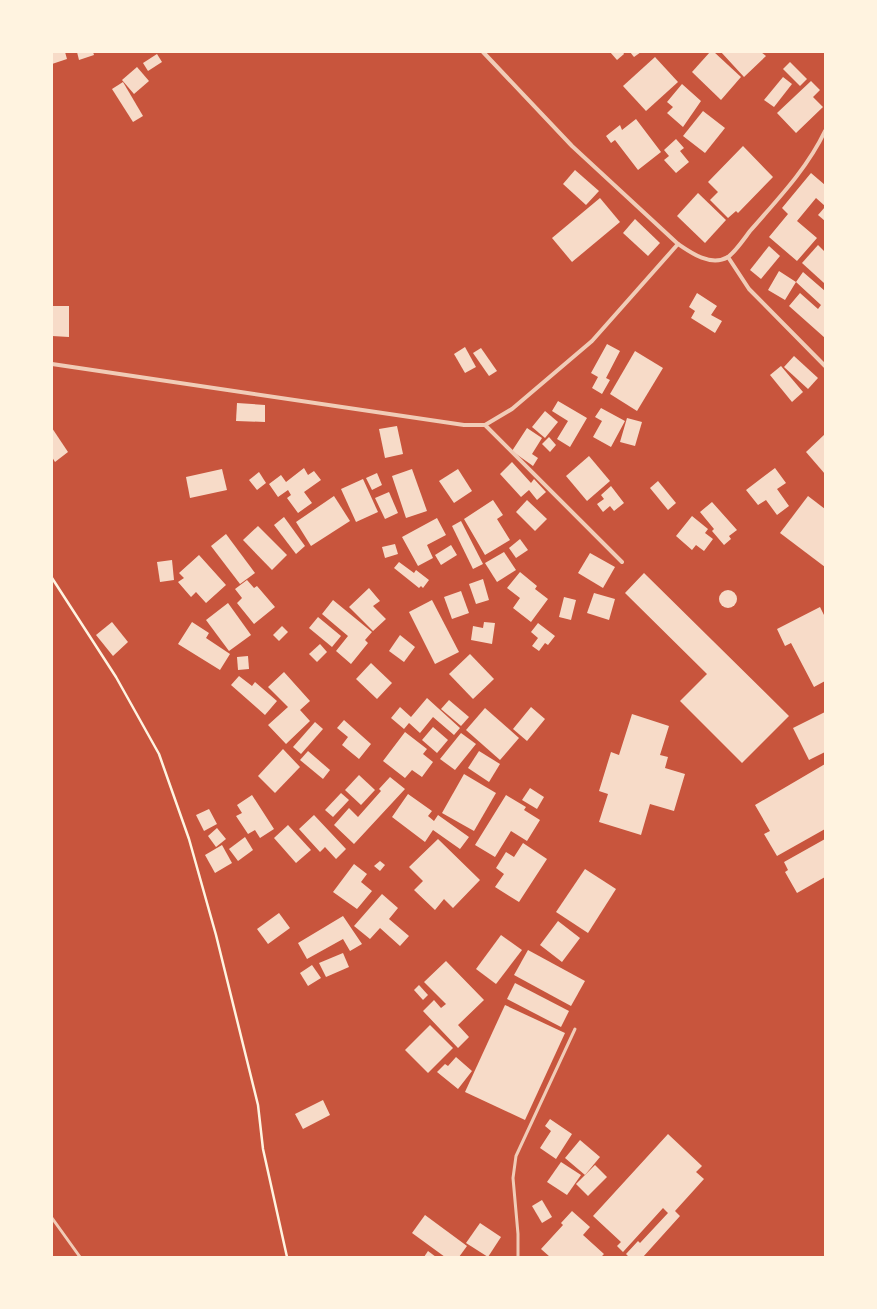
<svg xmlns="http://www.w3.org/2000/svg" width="877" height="1309" font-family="Karla,sans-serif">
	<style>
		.building { fill: #f7dbc8 }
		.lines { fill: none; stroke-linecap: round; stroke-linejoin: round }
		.path { stroke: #fff3e0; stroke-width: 2.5 }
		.service { stroke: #f1ccb7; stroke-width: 3 }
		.minor { stroke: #f1ccb7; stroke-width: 4 }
	</style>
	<rect width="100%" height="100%" fill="#c8553d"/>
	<g class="building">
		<path d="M 52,52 L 65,52 L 67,59 L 52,64 Z"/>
		<path d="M 77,52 L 93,52 L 94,55 L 79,60 Z"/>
		<path d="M 610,52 L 623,52 L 624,54 L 617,60 Z"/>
		<path d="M 630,52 L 641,52 L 634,57 Z"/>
		<path d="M 710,52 L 714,52 L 741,77 L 721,100 L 692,72 Z"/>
		<path d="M 721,52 L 741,53 L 761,52 L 766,56 L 744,77 Z"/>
		<path d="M 157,54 L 162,62 L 148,71 L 143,63 Z"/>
		<path d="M 655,57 L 678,82 L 646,111 L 623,86 Z"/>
		<path d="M 790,62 L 807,79 L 800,86 L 783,69 Z"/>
		<path d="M 137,67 L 149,81 L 134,94 L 122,80 Z"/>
		<path d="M 783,77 L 792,84 L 774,107 L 764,100 Z"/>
		<path d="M 811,81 L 820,90 L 813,97 L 823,107 L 796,133 L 777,113 Z"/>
		<path d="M 123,82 L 143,116 L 133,122 L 112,89 Z"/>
		<path d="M 682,84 L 701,101 L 683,127 L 667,113 L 673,107 L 667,102 Z"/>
		<path d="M 703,111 L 725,128 L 705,153 L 683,136 Z"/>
		<path d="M 636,119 L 661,152 L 638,170 L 615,140 L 611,143 L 606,136 L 620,125 L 622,130 Z"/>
		<path d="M 676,139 L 684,148 L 680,151 L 689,162 L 676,173 L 664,160 L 669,156 L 664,150 Z"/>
		<path d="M 743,146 L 773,177 L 738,213 L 736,211 L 728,218 L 710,200 L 718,192 L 708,182 Z"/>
		<path d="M 575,170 L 599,191 L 586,205 L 563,184 Z"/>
		<path d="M 811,173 L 825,185 L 825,206 L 816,198 L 797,221 L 817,238 L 797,261 L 769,237 L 788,214 L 782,208 Z"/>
		<path d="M 698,193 L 726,220 L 705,243 L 677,216 Z"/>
		<path d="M 600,198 L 620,222 L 572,262 L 552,238 Z"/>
		<path d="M 825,207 L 825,221 L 818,215 Z"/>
		<path d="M 635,219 L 660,243 L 648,256 L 623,233 Z"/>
		<path d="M 818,245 L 825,252 L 824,283 L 802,263 Z"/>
		<path d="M 769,246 L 780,256 L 761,279 L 750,270 Z"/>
		<path d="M 779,271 L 796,282 L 803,272 L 825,291 L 825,338 L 789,306 L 800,293 L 818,309 L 821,305 L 796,282 L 785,300 L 768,290 Z"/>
		<path d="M 697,293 L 717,306 L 711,315 L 722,321 L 715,333 L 691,318 L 695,311 L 689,307 Z"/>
		<path d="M 52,306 L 69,306 L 69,337 L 52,336 Z"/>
		<path d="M 607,344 L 620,351 L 606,378 L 610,380 L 602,394 L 592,388 L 598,377 L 591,373 Z"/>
		<path d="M 465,347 L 476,367 L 465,373 L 454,354 Z"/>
		<path d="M 481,348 L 497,371 L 489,376 L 473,353 Z"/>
		<path d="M 635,351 L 663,368 L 637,411 L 610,394 Z"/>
		<path d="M 794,356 L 818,378 L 808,389 L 784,367 Z"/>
		<path d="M 781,366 L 803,392 L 792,402 L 770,375 Z"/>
		<path d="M 558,401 L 587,418 L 570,447 L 557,439 L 568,421 L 552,411 Z"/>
		<path d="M 237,403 L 265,405 L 265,422 L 236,421 Z"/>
		<path d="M 601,408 L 625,421 L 611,447 L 593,437 L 602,421 L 595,417 Z"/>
		<path d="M 545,411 L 558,422 L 545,438 L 532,427 Z"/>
		<path d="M 627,418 L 642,422 L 635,446 L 620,442 Z"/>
		<path d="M 397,426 L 403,454 L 385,458 L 379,429 Z"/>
		<path d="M 52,428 L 68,452 L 55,462 L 52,457 Z"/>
		<path d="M 527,428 L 542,438 L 532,454 L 538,458 L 533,466 L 512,451 Z"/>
		<path d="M 825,434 L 825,474 L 806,452 Z"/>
		<path d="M 549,437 L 556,445 L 550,452 L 542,444 Z"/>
		<path d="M 589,456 L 610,481 L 587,501 L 566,476 Z"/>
		<path d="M 512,462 L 531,483 L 534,479 L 546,492 L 537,500 L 529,490 L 521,497 L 500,474 Z"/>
		<path d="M 304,468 L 308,475 L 314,471 L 321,480 L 304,492 L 312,503 L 298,513 L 287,498 L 291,495 L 288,490 L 278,497 L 269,484 L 281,475 L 286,482 Z"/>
		<path d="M 775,468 L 786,483 L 777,489 L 789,506 L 777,515 L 766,500 L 758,505 L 746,490 Z"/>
		<path d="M 222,469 L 227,490 L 190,498 L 186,477 Z"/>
		<path d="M 412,469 L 427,511 L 406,518 L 392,476 Z"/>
		<path d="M 458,469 L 472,491 L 454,503 L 439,481 Z"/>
		<path d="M 259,472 L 266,483 L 257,490 L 249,480 Z"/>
		<path d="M 377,473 L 382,485 L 372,490 L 366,478 Z"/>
		<path d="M 363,479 L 378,512 L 356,522 L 341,489 Z"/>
		<path d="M 658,481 L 676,503 L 668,510 L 650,488 Z"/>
		<path d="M 611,486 L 624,503 L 614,511 L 610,506 L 603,512 L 597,504 L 604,499 L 601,495 Z"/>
		<path d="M 389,492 L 398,513 L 385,519 L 375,498 Z"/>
		<path d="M 334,496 L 350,521 L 311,546 L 296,522 Z"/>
		<path d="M 808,496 L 825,509 L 825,567 L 780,533 Z"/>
		<path d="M 493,500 L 503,515 L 497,519 L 510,540 L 485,555 L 464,519 Z"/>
		<path d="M 527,500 L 547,519 L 535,531 L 516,512 Z"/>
		<path d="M 712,502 L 737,530 L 729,536 L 731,539 L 724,545 L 712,531 L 714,529 L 700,512 Z"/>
		<path d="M 692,516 L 708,529 L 705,533 L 713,539 L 704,551 L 696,545 L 692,550 L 676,536 Z"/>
		<path d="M 284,517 L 305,546 L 296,554 L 274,525 Z"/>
		<path d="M 437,518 L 446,535 L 427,545 L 433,558 L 418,566 L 402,537 Z"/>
		<path d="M 461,521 L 483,564 L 473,569 L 452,526 Z"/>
		<path d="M 258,526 L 287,555 L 272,570 L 243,540 Z"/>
		<path d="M 226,534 L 255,573 L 240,584 L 211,546 Z"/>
		<path d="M 520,539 L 528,550 L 516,558 L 509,548 Z"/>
		<path d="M 395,544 L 398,554 L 385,558 L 382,547 Z"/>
		<path d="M 451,545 L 457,555 L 441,565 L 435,555 Z"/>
		<path d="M 504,552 L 516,570 L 497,582 L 485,563 Z"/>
		<path d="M 590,553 L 615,567 L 603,588 L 578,573 Z"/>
		<path d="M 199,555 L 226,585 L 206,603 L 196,592 L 191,597 L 178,582 L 184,578 L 179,573 Z"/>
		<path d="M 172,560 L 174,580 L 160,582 L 157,562 Z"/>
		<path d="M 399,562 L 414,573 L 416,570 L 429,580 L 423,588 L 421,586 L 419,588 L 394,568 Z"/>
		<path d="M 520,572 L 537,586 L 535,589 L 548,599 L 531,622 L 513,608 L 520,598 L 507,588 Z"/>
		<path d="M 644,573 L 789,716 L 742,763 L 680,701 L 707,674 L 625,593 Z"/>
		<path d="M 483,579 L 489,600 L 476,604 L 469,584 Z"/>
		<path d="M 247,580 L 254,588 L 257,586 L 275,607 L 254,624 L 237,603 L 242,598 L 235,589 Z"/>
		<path d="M 369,588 L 380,601 L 373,606 L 386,619 L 373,631 L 349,607 Z"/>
		<circle cx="728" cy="599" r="9"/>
		<path d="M 461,591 L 469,613 L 452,619 L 444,597 Z"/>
		<path d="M 594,593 L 615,599 L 609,620 L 587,613 Z"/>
		<path d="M 564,597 L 576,600 L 571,620 L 559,617 Z"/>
		<path d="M 333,600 L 372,632 L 365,640 L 368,643 L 351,664 L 336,651 L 348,636 L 322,614 Z"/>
		<path d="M 432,600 L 459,652 L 435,664 L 409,612 Z"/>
		<path d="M 228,603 L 251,635 L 229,651 L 206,620 Z"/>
		<path d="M 820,607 L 825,617 L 825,681 L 814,687 L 791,643 L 785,646 L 777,629 Z"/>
		<path d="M 318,617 L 341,636 L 332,647 L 309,628 Z"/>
		<path d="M 112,622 L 128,642 L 113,656 L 96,635 Z"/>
		<path d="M 192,622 L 209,633 L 206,638 L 230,654 L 220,670 L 178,644 Z"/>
		<path d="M 484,622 L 495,623 L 492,644 L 471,640 L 473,626 L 483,628 Z"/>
		<path d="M 538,623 L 555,636 L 548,645 L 545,643 L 539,651 L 532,646 L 538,638 L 531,632 Z"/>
		<path d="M 282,626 L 288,632 L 279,641 L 273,635 Z"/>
		<path d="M 400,635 L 415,647 L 404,662 L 389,651 Z"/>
		<path d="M 320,644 L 327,652 L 317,662 L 309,654 Z"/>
		<path d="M 470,654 L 494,679 L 473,699 L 449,674 Z"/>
		<path d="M 248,656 L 249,669 L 238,670 L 237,657 Z"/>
		<path d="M 371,663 L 392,683 L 377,699 L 356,679 Z"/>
		<path d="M 284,672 L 310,701 L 300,710 L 310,721 L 286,744 L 268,725 L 288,707 L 268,687 Z"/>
		<path d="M 239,676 L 252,686 L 255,682 L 277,701 L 265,715 L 231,685 Z"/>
		<path d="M 427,698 L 460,728 L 454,735 L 433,717 L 420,733 L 409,723 L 404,729 L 391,718 L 400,707 L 411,717 Z"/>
		<path d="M 449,700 L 469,717 L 461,726 L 441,709 Z"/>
		<path d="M 531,707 L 545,719 L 527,741 L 513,729 Z"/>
		<path d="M 485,708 L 519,738 L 500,760 L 466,730 Z"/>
		<path d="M 825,712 L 825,752 L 809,760 L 793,728 Z"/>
		<path d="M 632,714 L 669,726 L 660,755 L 668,757 L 665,768 L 685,774 L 674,811 L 650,804 L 641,835 L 599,822 L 608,794 L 599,791 L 611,752 L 619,755 Z"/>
		<path d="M 344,720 L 371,744 L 359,759 L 342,745 L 348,737 L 337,728 Z"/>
		<path d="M 315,722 L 323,729 L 301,754 L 293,747 Z"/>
		<path d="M 433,727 L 448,740 L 437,753 L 422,740 Z"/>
		<path d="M 405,732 L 427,749 L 423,754 L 433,762 L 422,777 L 412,770 L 405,778 L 383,761 Z"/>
		<path d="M 461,733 L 476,744 L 455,770 L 440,759 Z"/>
		<path d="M 283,749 L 300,767 L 275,793 L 258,776 Z"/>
		<path d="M 308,751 L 330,770 L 323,779 L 300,760 Z"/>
		<path d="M 479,751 L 500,764 L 489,782 L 468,768 Z"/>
		<path d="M 825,764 L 825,829 L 777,856 L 764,834 L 770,831 L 755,805 Z"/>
		<path d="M 464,774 L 496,793 L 474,831 L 442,813 Z"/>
		<path d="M 359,775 L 375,790 L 361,805 L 345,790 Z"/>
		<path d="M 390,777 L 405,789 L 354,844 L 334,825 L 349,808 L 358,817 L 381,791 L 379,789 Z"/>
		<path d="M 530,788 L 544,797 L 537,809 L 522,800 Z"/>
		<path d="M 341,793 L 349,800 L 333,817 L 325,810 Z"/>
		<path d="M 408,794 L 432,811 L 428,816 L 434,821 L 438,815 L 469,837 L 460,849 L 433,830 L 425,842 L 392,817 Z"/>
		<path d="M 252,795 L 274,829 L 260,838 L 255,830 L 248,834 L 236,816 L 242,813 L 237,805 Z"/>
		<path d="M 506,795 L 526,807 L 524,810 L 540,820 L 527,841 L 511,831 L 495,857 L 475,845 Z"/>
		<path d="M 209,809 L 217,824 L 204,831 L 196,815 Z"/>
		<path d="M 314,815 L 346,849 L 336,859 L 325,847 L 320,852 L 299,829 Z"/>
		<path d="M 288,825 L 311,850 L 296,863 L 274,838 Z"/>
		<path d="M 217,828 L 226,839 L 216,847 L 208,836 Z"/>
		<path d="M 245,837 L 253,850 L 238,861 L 229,849 Z"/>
		<path d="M 438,839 L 480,880 L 453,908 L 444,899 L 435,910 L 414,890 L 423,881 L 409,867 Z"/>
		<path d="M 825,839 L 825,877 L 797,893 L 785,872 L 788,870 L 784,862 Z"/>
		<path d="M 523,843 L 547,859 L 519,902 L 495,887 L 504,874 L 496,868 L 506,852 L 514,857 Z"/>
		<path d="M 222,845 L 232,863 L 215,873 L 205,855 Z"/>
		<path d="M 380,861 L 385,865 L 380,871 L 374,866 Z"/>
		<path d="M 354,864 L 367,874 L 361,882 L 372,891 L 357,909 L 333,892 Z"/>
		<path d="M 585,869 L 616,889 L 588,933 L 556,912 Z"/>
		<path d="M 382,894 L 398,908 L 389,919 L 409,936 L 400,946 L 380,928 L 370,939 L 354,926 Z"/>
		<path d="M 279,913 L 290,928 L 268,944 L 257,929 Z"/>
		<path d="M 343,916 L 362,944 L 350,951 L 343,939 L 307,959 L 298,943 Z"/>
		<path d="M 558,921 L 580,938 L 562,962 L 540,945 Z"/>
		<path d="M 501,935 L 522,950 L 496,984 L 476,969 Z"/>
		<path d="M 528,950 L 585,981 L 571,1006 L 514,975 Z"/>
		<path d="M 343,953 L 349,967 L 326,977 L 319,963 Z"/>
		<path d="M 446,961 L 484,1000 L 458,1025 L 469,1037 L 458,1048 L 423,1011 L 434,1000 L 441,1008 L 446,1004 L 424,982 Z"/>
		<path d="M 312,965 L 321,978 L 308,986 L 300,973 Z"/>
		<path d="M 515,983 L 569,1011 L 561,1027 L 507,999 Z"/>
		<path d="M 419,985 L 428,995 L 423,1000 L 414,990 Z"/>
		<path d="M 505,1005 L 565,1033 L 525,1120 L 465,1092 Z"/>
		<path d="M 430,1025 L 453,1048 L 428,1073 L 405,1050 Z"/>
		<path d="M 456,1057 L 472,1071 L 458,1089 L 437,1072 L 445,1064 L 448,1066 Z"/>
		<path d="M 323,1100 L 330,1115 L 303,1129 L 295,1114 Z"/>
		<path d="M 550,1119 L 572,1134 L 556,1159 L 540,1148 L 551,1131 L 545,1126 Z"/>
		<path d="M 668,1134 L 702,1166 L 696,1172 L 704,1179 L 675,1211 L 680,1216 L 643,1257 L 629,1257 L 626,1254 L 638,1241 L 640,1243 L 668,1213 L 663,1208 L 623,1252 L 617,1246 L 621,1242 L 593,1216 Z"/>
		<path d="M 580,1140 L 600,1157 L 585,1175 L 565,1158 Z"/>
		<path d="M 561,1162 L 581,1175 L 567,1195 L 547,1182 Z"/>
		<path d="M 595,1165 L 607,1177 L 588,1196 L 576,1184 Z"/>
		<path d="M 542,1200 L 552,1217 L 542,1223 L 532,1206 Z"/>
		<path d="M 572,1211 L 590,1227 L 583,1235 L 604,1254 L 601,1257 L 550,1257 L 541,1249 L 563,1225 L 561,1223 Z"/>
		<path d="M 425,1215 L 467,1246 L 459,1257 L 445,1257 L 412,1233 Z"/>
		<path d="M 480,1223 L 501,1237 L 488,1257 L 466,1243 Z"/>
		<path d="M 428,1251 L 436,1257 L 424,1257 Z"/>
	</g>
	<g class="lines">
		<path class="path" d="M 52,578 L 116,677 L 159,754 L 189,839 L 216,935 L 258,1105 L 263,1149 L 287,1257"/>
		<g class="service">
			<path d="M 52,1218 L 80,1257"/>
			<path d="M 518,1257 L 518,1234 L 513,1178 L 516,1156 L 575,1029"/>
		</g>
		<g class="minor">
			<path d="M 483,52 L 572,146 L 678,244 C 691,253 711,267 728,257 C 736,251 744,239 750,231 C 777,200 807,169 825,131"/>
			<path d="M 728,257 L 749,289 L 825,366"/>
			<path d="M 52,364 L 464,425 L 485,425 L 512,409 L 592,341 L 678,244"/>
			<path d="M 485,425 L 622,562"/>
		</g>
	</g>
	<rect width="877" height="1309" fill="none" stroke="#fff3e0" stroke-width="106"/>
</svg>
